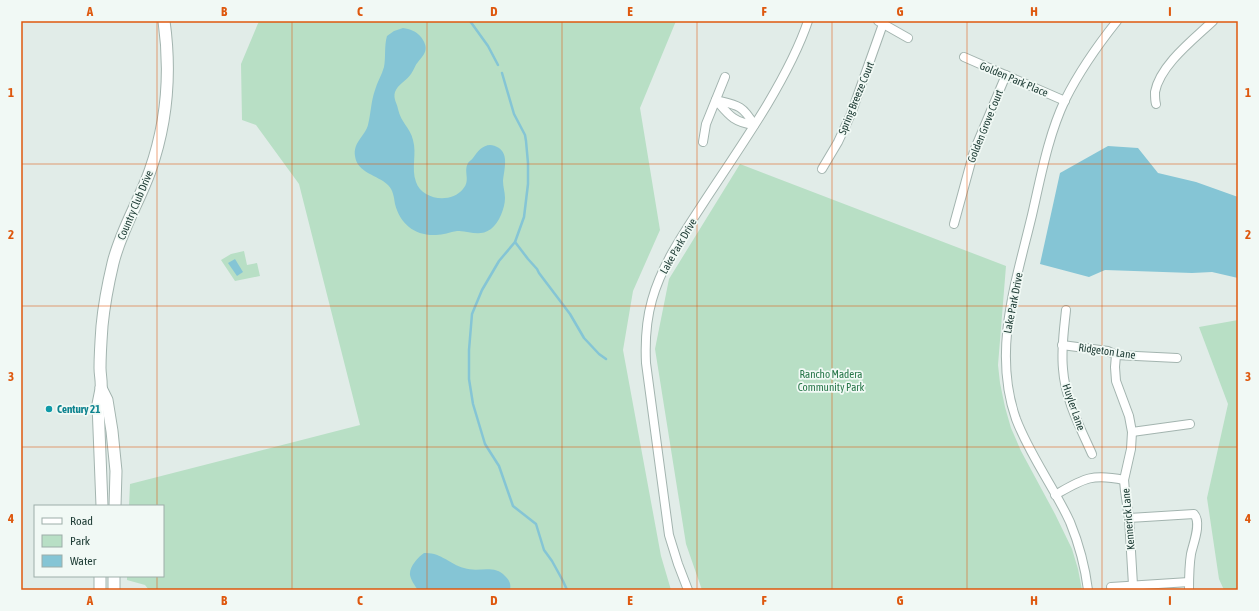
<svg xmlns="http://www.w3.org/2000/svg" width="1259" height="611" font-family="'Asap Condensed',sans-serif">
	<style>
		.green { fill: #b8dfc5 }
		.water { fill: #85c5d5 }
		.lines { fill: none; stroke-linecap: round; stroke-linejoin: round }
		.stream { stroke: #85c5d5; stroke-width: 2.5 }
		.minor-casing { stroke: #a3b4af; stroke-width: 10 }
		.tertiary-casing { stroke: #a3b4af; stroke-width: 13 }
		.minor { stroke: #fff; stroke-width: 8 }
		.tertiary { stroke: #fff; stroke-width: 11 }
		.grid { fill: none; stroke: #de580e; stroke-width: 1; stroke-opacity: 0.55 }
		.culture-dot { fill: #0f9aa8; stroke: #f1f9f5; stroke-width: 1.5 }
		.labels { text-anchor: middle; stroke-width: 3.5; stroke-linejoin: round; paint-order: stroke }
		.street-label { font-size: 11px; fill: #203e37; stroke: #f1f9f5 }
		.park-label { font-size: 11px; fill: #28774a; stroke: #f1f9f5 }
		.culture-label { font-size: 11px; font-weight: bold; fill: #0d838f; stroke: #f1f9f5; text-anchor: start }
		.neatline { fill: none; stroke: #de580e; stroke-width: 1.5 }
		.grid-label { font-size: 13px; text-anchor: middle; font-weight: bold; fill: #de580e }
	</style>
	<rect width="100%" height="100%" fill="#e1ece8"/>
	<g class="green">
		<path d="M 259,21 L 676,21 L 640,108 L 660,230 L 633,291 L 623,350 L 661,556 L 671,590 L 149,590 L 145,585 L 127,580 L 127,576 L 163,576 L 163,506 L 129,506 L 130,484 L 360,425 L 299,184 L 256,125 L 242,120 L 241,64 Z"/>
		<path d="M 740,164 L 1006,266 L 998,365 L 1000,383 L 1005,407 L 1011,428 L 1021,451 L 1055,514 L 1072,549 L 1078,569 L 1082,590 L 702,590 L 686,544 L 655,349 L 669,279 Z"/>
		<path d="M 244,251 L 247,265 L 257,263 L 260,276 L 235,281 L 221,260 L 231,254 Z"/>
		<path d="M 1238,320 L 1238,590 L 1224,590 L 1219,579 L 1207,498 L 1228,404 L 1199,327 Z"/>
	</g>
	<g class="water">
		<path d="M 403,28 C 410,29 416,31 421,37 C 429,48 426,53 418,62 C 415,65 414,70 411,74 C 406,81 398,84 395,92 C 393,99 397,103 398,109 C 401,123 410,127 413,140 C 417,154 411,168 416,182 C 422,200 451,204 463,189 C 471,180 463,172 468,163 C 469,161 472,160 473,158 C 479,149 487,140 499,148 C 509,155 504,170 503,181 C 503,187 505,192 505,198 C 505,208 499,223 491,229 C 478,238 469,230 457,231 C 450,232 443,235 436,235 C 415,236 400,224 395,204 C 394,197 393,190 388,185 C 378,175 357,173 355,156 C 353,142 365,136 368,125 C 371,113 371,101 375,90 C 377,82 382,75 384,67 C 386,57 384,46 387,36 L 394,31 Z"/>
		<path d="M 1108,146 L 1138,148 L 1158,173 L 1196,182 L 1238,197 L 1238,278 L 1212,272 L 1192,273 L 1105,270 L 1089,277 L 1040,264 L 1060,173 Z"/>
		<path d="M 235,259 L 243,272 L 237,276 L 228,263 Z"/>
		<path d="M 424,553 C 441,552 449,564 464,568 C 478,573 494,564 505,576 C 510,581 511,584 510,590 L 418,590 C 415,586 411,580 410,575 C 409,567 418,557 424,553 Z"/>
	</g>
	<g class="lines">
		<g class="stream">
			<path d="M 470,21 L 488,46 L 498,65"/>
			<path d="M 502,73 L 514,114 L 525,135 L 526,141 L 528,163 L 528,184 L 524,217 L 515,242 L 499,261 L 482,290 L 472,314 L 469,350 L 469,379 L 473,404 L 485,444 L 499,466 L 513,506 L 536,524 L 544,550 L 552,561 L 563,581 L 567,590"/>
			<path d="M 515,242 L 528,259 L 537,269 L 539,273 L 570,314 L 584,338 L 599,354 L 606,359"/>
		</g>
		<defs>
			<g id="minor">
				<path d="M 878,21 L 908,38"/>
				<path d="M 964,57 L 1065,101"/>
				<path d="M 716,100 C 737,105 743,105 754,125"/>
				<path d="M 716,100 C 729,115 733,122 754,125"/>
				<path d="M 1156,104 C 1155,101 1155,96 1155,92 C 1160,65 1194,39 1213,21"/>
				<path d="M 703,142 L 706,124 L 725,77"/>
				<path d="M 822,169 L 838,142 L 851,114 L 883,24"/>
				<path d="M 954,224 L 974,151 L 1006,75"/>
				<path d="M 1066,310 C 1064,330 1061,349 1063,369 C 1065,399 1080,427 1092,454"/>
				<path d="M 1062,345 L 1108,351 L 1116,355 L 1177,358"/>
				<path d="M 1116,355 L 1115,367 L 1116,381 L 1129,416 L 1132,432 L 1131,449 L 1124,480 L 1125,491 L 1129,518 L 1133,585"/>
				<path d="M 1132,432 L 1190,424"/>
				<path d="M 1055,495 C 1083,479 1091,473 1124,480"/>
				<path d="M 1129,518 L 1194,514 C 1202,523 1193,544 1191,554 C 1189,566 1189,578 1189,590"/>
				<path d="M 1111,587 L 1189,582"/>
				<path d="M 688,590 L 678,564 L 669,535 L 646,363 C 645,342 646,321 652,300 C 662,264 684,233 704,202 C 725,170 747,138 767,105 C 783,78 798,51 808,21"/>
				<path d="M 1088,590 C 1085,566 1079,544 1070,522 C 1054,487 1030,456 1016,419 C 992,351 1016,282 1032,215 C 1041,176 1048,136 1065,100 C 1079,72 1097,46 1117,21"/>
			</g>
			<g id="tertiary">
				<path d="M 101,388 L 107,400 L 112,431 L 116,471 L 115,506"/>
				<path d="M 102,506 L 98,404 C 99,399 100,394 101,389 C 102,382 100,375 100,368 C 100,354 101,340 102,326 C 104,305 108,284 113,263 C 121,230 139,202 150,171 C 167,123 171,71 164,21"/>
				<path d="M 100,590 L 100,576"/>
				<path d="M 114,590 L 114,576"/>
			</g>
		</defs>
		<use href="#minor" class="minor-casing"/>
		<use href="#tertiary" class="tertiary-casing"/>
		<use href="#minor" class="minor"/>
		<use href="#tertiary" class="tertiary"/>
	</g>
	<path class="grid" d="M 157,21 L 157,506M 292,21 L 292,590M 427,21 L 427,590M 562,21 L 562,590M 697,21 L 697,590M 832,21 L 832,590M 967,21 L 967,590M 1102,21 L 1102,590M 21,164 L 1238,164M 21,306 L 1238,306M 21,447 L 1238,447M 157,576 L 157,590"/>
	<circle class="culture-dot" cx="49" cy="409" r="4"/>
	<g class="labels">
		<g class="street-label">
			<text transform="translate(1014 79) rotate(23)" y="4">Golden Park Place</text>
			<text transform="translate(856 98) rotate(-68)" y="4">Spring Breeze Court</text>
			<text transform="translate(985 126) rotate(-68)" y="4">Golden Grove Court</text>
			<text transform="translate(135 205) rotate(-67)" y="4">Country Club Drive</text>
			<text transform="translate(678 246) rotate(-60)" y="4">Lake Park Drive</text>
			<text transform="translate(1013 303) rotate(-79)" y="4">Lake Park Drive</text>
			<text transform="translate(1107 351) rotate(8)" y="4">Ridgeton Lane</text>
			<text transform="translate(1074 407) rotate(71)" y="4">Huyler Lane</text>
			<text transform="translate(1128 519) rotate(-95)" y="4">Kennerick Lane</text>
		</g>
		<g class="park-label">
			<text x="831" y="378">Rancho Madera<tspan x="831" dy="13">Community Park</tspan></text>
		</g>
		<g class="culture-label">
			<text x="57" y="413">Century 21</text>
		</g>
	</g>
	<rect width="1259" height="611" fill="none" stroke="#f1f9f5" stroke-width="44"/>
	<rect x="34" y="505" width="130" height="72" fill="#f1f9f5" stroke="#9daea9"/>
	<rect x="42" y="518" width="20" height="6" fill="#ffffff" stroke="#9daea9"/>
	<text x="70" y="525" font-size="12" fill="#203e37">Road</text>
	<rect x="42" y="535" width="20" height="12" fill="#b8dfc5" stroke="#9daea9"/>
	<text x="70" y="545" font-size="12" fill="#203e37">Park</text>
	<rect x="42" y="555" width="20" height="12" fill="#85c5d5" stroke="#9daea9"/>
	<text x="70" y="565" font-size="12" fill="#203e37">Water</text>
	<rect x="22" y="22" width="1215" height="567" class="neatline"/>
	<g class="grid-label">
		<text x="90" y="16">A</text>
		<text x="224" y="16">B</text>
		<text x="360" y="16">C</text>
		<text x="494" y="16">D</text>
		<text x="630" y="16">E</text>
		<text x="764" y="16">F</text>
		<text x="900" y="16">G</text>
		<text x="1034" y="16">H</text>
		<text x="1170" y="16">I</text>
		<text x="11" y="97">1</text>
		<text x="1248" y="97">1</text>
		<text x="11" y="239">2</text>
		<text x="1248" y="239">2</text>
		<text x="11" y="381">3</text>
		<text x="1248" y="381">3</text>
		<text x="11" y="523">4</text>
		<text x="1248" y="523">4</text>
		<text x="90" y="605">A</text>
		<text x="224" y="605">B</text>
		<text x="360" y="605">C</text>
		<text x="494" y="605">D</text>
		<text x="630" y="605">E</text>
		<text x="764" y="605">F</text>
		<text x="900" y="605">G</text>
		<text x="1034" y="605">H</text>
		<text x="1170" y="605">I</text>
	</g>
</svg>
